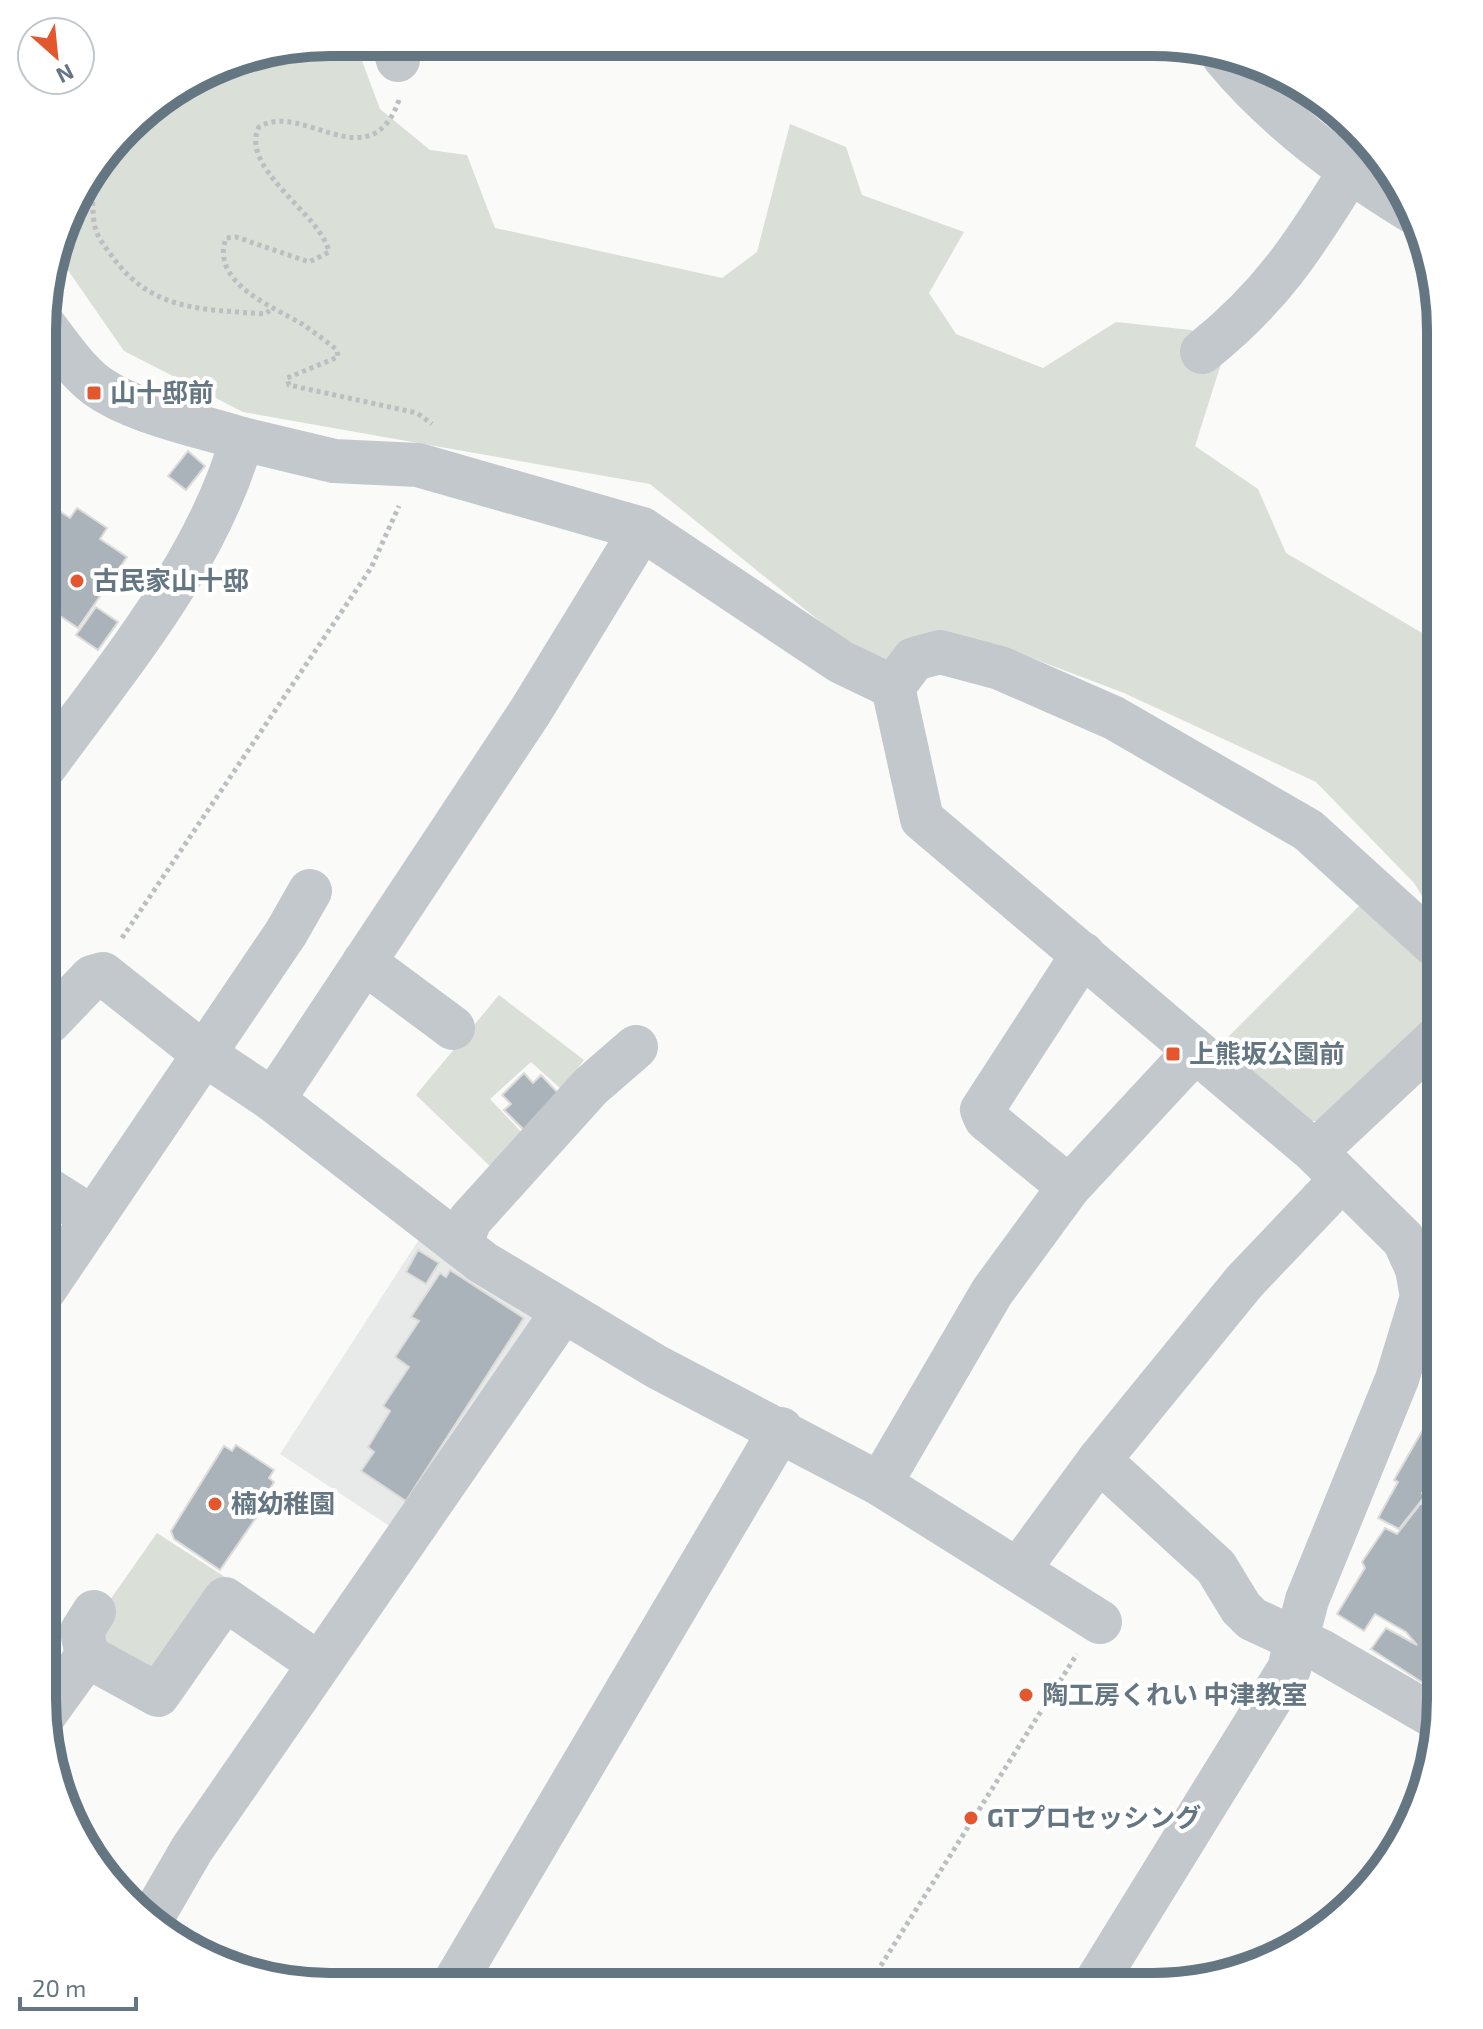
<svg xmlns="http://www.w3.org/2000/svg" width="1483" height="2029" font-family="'Exo 2','Noto Sans JP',sans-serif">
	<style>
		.built { fill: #e8e9e9 }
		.green { fill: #dadfd7 }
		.building { fill: #aab3b9; stroke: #dcdcda; stroke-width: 2 }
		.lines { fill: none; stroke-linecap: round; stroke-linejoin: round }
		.path { stroke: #bbbfc2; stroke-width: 5; stroke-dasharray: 4 4; stroke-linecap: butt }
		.minor { stroke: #c3c8cc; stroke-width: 44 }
		.poi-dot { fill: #e4572e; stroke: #fff; stroke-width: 3 }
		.labels { text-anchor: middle; stroke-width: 8; stroke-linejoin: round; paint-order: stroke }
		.poi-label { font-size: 26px; font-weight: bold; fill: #657683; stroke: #fff; text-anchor: start }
		.rim { fill: none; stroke: #657683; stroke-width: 10 }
	</style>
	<rect width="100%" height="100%" fill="#fafaf8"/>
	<path class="built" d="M 427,1227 L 540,1310 L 400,1533 L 280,1454 Z"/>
	<g class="green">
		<path d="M 330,42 L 355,42 L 380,109 L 430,150 L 467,155 L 495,228 L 722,278 L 757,252 L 790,124 L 846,147 L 862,195 L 964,232 L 929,293 L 956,334 L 1043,368 L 1116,322 L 1191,330 L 1225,351 L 1195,446 L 1258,489 L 1286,553 L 1441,644 L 1441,926 L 1414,883 L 1316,782 L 1124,693 L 995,644 L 895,682 L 650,484 L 243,412 L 124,351 L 65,266 L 65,232 L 80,187 L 141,113 L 237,57 Z"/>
		<path d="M 1370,895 L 1441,961 L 1441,1009 L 1329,1119 L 1308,1122 L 1220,1045 Z"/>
		<path d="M 499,995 L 584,1060 L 561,1089 L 531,1062 L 490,1099 L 525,1136 L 494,1170 L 416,1095 Z"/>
		<path d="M 157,1533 L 228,1579 L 169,1673 L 99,1652 L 91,1627 Z"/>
	</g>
	<g class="building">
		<path d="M 188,451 L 205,466 L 186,490 L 168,476 Z"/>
		<path d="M 44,501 L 70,518 L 77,508 L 107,528 L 100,539 L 127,557 L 78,628 L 44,605 Z"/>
		<path d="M 96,607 L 118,622 L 98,650 L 76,635 Z"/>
		<path d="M 524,1073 L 533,1083 L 541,1075 L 560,1095 L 524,1130 L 504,1110 L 511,1104 L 502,1095 Z"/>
		<path d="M 418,1250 L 439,1263 L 426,1284 L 406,1272 Z"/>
		<path d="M 450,1270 L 524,1318 L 406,1501 L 361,1471 L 374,1452 L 368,1447 L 390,1411 L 383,1406 L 409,1367 L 395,1357 L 419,1321 L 411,1317 L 440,1273 L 446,1277 Z"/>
		<path d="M 1429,1419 L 1440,1426 L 1440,1463 L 1422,1493 L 1425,1496 L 1399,1529 L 1378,1518 L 1398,1482 L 1394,1480 Z"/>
		<path d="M 236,1445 L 274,1470 L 269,1478 L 274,1482 L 266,1496 L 261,1493 L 252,1506 L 260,1512 L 220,1570 L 174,1539 L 171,1531 L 224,1446 L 232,1451 Z"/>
		<path d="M 1421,1503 L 1440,1515 L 1440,1694 L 1371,1649 L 1386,1628 L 1417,1645 L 1406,1632 L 1375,1614 L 1364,1631 L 1337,1614 L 1365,1568 L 1362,1562 L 1385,1528 L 1397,1534 Z"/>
	</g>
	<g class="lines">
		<g class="path">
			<path d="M 399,100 C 370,182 302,100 259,127 C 238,168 322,215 329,252 L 309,262 L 236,237 L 226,238 C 210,283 272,306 302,324 C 314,332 326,341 337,350 L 338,357 L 287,378 L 289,385 L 417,413 L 432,424"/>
			<path d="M 82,184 L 88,179 L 92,184 C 93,198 92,214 95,227 C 98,239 107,249 114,259 C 154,312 204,309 265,314 L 273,308"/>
			<path d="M 69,221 L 81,186"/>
			<path d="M 122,938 L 371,568 L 399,506"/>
			<path d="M 868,1986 L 1077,1654"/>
		</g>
		<g class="minor">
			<path d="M 393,42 L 398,60"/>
			<path d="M 1224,57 C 1276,120 1344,170 1413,212"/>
			<path d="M 1202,352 C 1271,297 1303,247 1349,173"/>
			<path d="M 242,439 L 334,461 L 418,465 L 642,529 L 841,662 L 893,687 L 922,819 L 1315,1152 L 1404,1240 L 1417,1269 L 1422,1297 L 1397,1379 L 1307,1600 L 1289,1669 L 1093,1987"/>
			<path d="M 893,687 L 914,659 L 940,652 L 1000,668 L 1114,718 L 1308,830 L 1441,951"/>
			<path d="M 44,768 C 119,664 206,564 242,439 C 198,425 135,413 97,386 C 76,370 60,346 44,325"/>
			<path d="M 364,962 L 453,1028"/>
			<path d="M 43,1024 L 49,1022 L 92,977 L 103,974 L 204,1054 L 273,1100 L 482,1262 L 657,1367 L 880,1484 L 1100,1622"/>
			<path d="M 273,1100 L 530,712 L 642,529"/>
			<path d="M 1315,1152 L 1441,1034"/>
			<path d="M 1069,1187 L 986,1119 L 982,1110 L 1083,954"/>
			<path d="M 49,1190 L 93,1218"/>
			<path d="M 460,1245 L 470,1220 L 591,1086 L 636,1047"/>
			<path d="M 43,1292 L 286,933 L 310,891"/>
			<path d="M 1099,1460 L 1216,1567 L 1241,1608 L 1252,1619 L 1321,1651 L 1440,1720"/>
			<path d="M 880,1484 L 992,1292 L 1069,1187 L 1195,1051"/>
			<path d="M 1019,1569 L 1099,1460 L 1244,1282 L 1342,1179"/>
			<path d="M 87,1656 L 82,1631 L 94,1612"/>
			<path d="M 45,1714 L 87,1656 L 158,1695 L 225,1599 L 319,1664"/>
			<path d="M 152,1918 L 192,1849 L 562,1313"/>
			<path d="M 453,1985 L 781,1429"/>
		</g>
	</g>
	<g class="poi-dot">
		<rect x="86" y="385" width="16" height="16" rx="4"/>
		<circle cx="77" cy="581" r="8"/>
		<rect x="1165" y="1046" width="16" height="16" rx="4"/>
		<circle cx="215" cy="1504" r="8"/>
		<circle cx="1026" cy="1695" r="8"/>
		<circle cx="971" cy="1818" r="8"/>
	</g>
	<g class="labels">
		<g class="poi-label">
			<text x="110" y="402">山十邸前</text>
			<text x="93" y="590">古民家山十邸</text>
			<text x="1189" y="1063">上熊坂公園前</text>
			<text x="231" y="1513">楠幼稚園</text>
			<text x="1042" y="1704">陶工房くれい 中津教室</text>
			<text x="987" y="1827">GTプロセッシング</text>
		</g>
	</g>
	<path d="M0 0H1483V2029H0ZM330 56H1153A274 274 0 0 1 1427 330V1699A274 274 0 0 1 1153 1973H330A274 274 0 0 1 56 1699V330A274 274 0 0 1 330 56Z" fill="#fff" fill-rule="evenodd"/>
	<path class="rim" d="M330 56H1153A274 274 0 0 1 1427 330V1699A274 274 0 0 1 1153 1973H330A274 274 0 0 1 56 1699V330A274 274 0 0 1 330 56Z"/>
	<g transform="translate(56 56) rotate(153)"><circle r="38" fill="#ffffff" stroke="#c1c8cd" stroke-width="2"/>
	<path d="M0-6L14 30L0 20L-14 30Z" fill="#e4572e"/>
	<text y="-12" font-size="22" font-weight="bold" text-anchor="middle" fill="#657683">N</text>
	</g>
	<path d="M20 1997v12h116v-12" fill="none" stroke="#657683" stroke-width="4"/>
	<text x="32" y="1997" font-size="24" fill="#657683" stroke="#ffffff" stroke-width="6" paint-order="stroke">20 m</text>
</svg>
